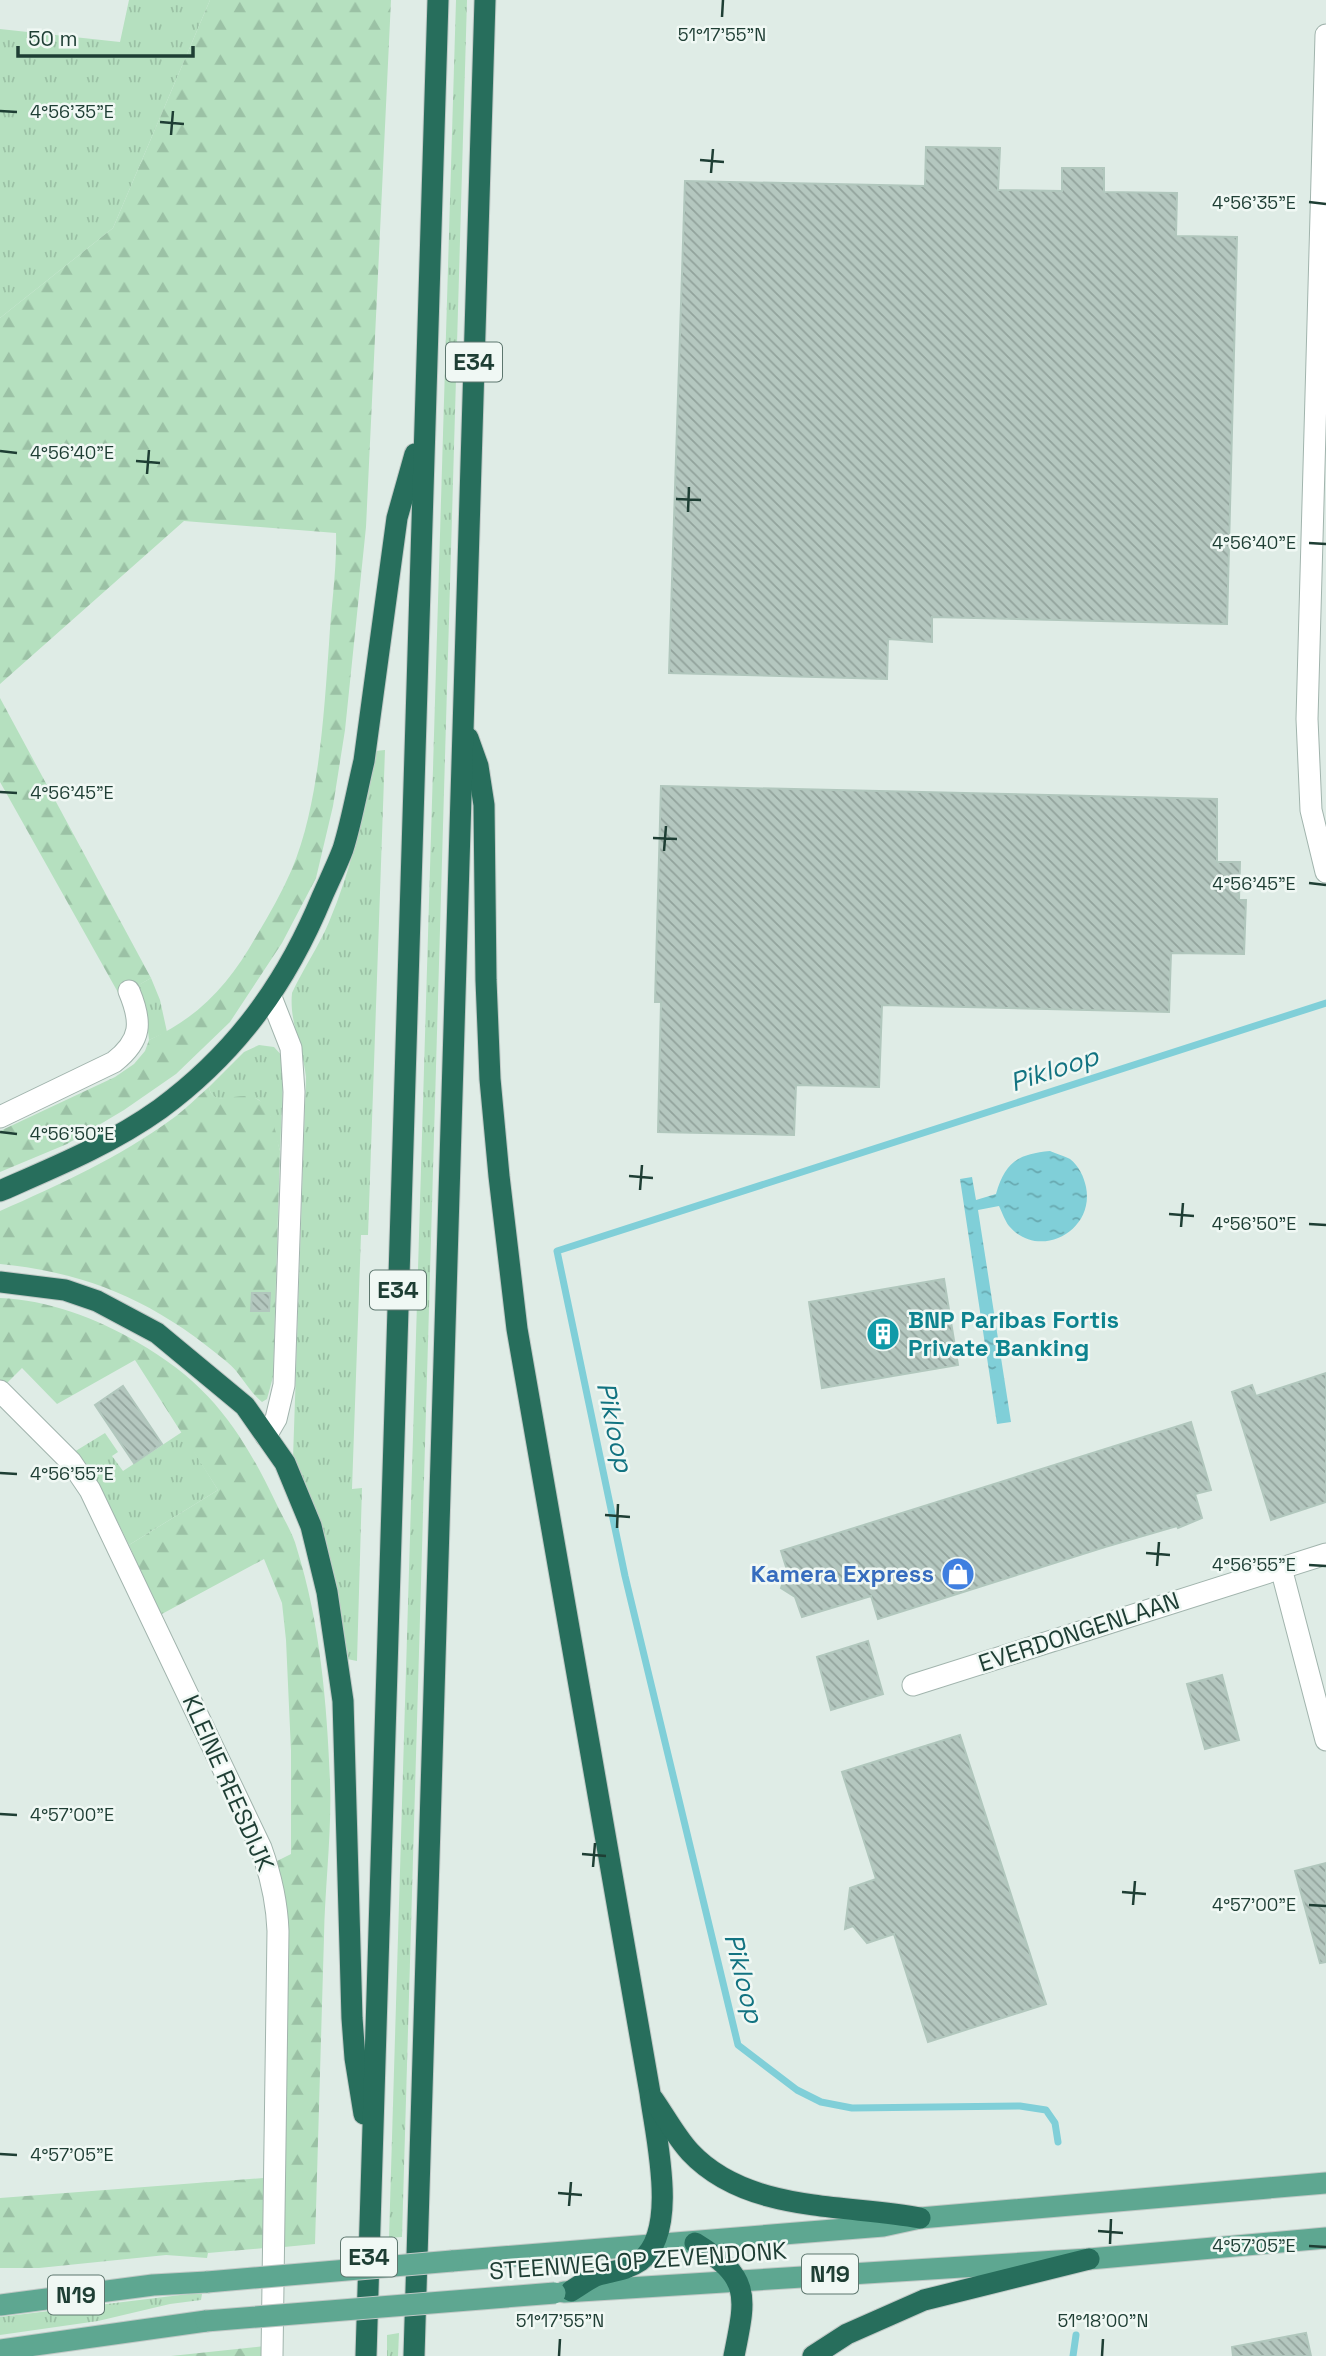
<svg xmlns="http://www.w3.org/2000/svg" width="1326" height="2356" font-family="'Space Grotesk',sans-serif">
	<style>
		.grass { fill: url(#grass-tufts) }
		.forest { fill: url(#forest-firs) }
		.water { fill: url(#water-ripples) }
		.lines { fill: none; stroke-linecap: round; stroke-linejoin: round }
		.stream { stroke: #80cfd8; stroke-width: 7 }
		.building { fill: url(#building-back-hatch); stroke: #b1c7bd; stroke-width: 2 }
		.minor-casing { stroke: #a1b4ad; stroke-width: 23 }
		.major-casing { stroke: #c0c9c6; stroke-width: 23 }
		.highway-casing { stroke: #c0c9c6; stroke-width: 23 }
		.minor { stroke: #fff; stroke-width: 21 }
		.major { stroke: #5ea791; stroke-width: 21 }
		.highway { stroke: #276e5c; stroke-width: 21 }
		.major-bridge-casing { stroke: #c0c9c6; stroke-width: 23; stroke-linecap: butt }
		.major-bridge { stroke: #5ea791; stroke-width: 21 }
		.ticks { fill: none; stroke: #1e3e34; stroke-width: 2.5 }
		.labels { text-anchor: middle; stroke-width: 5; stroke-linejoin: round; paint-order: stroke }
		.shield { fill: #f0f8f4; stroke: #5d766e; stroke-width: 2 }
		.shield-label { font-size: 23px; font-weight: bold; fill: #1e3e34 }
		.culture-label { font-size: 24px; font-weight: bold; fill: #0d838f; stroke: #f0f8f4; text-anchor: start }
		.shop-label { font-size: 24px; font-weight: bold; fill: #366cbe; stroke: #f0f8f4; text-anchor: end }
		.street-label { font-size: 24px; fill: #1e3e34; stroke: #f0f8f4 }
		.water-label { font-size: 26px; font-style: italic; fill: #127381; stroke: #f0f8f4 }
		.ticks-label { font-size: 18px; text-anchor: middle; fill: #1e3e34; stroke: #f0f8f4; stroke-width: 5; stroke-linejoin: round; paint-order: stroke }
	</style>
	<defs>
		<pattern id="grass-tufts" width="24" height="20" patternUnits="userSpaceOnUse" patternTransform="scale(1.75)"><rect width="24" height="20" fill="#b5e0bf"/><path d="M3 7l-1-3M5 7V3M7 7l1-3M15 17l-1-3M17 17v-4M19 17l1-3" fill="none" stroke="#9bc1a5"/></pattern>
		<pattern id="forest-firs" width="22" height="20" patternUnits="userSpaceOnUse" patternTransform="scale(1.75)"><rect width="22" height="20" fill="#b5e0bf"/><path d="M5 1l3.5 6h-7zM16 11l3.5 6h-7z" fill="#9bc1a5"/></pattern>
		<pattern id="water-ripples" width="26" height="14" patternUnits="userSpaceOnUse" patternTransform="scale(1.75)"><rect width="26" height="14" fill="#80cfd8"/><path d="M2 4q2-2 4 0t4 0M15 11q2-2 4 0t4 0" fill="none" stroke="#68a9b0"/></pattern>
		<pattern id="building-back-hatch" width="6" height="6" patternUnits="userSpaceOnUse" patternTransform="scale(1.75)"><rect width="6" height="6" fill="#b4c7bf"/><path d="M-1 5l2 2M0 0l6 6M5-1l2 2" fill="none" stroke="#92a39c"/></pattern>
	</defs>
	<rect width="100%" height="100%" fill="#dfece6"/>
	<g class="grass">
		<path d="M 129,0 L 210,0 L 113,228 L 0,318 L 0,29 L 120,42 Z"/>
		<path d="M 456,0 L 467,0 L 402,2237 L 389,2238 Z"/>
		<path d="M 385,750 L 368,1235 L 361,1235 L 352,1489 L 362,1488 L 357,1661 L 347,1659 L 338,1593 L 329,1555 L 293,1458 L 306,1077 C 303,1048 289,1022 292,993 C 303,969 319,946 329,922 C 353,866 364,810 375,751 Z"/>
		<path d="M 151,978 L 160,1000 L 167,1032 L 149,1040 L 146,1012 L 135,987 Z"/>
		<path d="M 259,1045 L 274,1047 L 284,1058 L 280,1151 L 270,1116 L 259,1100 C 241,1090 212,1110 209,1087 L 244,1052 Z"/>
		<path d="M 182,1432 L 218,1490 L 129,1545 L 104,1495 L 74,1452 L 105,1433 L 118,1452 L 112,1456 L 123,1471 Z"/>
		<path d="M 197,2293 L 202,2294 L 201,2300 L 170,2304 L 98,2321 L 0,2335 L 0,2317 Z"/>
		<path d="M 399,2333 L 398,2356 L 387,2356 L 387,2335 Z"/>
	</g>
	<g class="forest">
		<path d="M 210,0 L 391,0 L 366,527 L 345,730 L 333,806 L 316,878 L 282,943 L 230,1022 L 176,1074 L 124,1110 L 67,1144 L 0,1172 L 0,1131 L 115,1077 L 134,1064 L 145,1051 L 149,1040 C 200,1017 230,983 257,935 C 270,913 282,892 292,869 C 319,805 324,713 329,644 C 331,607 337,569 336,533 L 184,521 L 0,684 L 0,318 L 113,228 Z"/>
		<path d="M 0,698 L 151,978 L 120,996 L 0,782 Z"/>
		<path d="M 209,1087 C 212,1110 242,1089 257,1099 C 273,1109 276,1134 280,1151 L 273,1377 L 267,1399 L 262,1402 C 248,1391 241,1373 227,1362 C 157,1303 91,1273 0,1264 L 0,1211 C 59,1185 120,1157 172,1119 C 185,1110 197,1097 209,1087 Z"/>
		<path d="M 0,1298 C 48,1300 96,1318 137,1342 C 209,1383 241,1430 276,1503 C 283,1518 293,1533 297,1549 C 320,1623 327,1703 330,1781 C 332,1832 325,1885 324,1937 C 321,2039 318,2142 315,2244 L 284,2247 L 284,1904 L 277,1861 L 291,1854 L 291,1751 L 286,1640 L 282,1603 L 264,1559 L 160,1615 L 129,1545 L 218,1490 L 135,1360 L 57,1404 L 22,1368 L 0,1390 Z"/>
		<path d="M 264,2178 L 265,2248 L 208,2253 L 207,2258 L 166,2255 L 39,2268 L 0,2268 L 0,2198 Z"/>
		<path d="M 265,2346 L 264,2356 L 171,2356 Z"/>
	</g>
	<path class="water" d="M 1050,1151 C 1056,1154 1065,1156 1070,1159 C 1079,1166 1084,1177 1086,1187 C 1095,1231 1039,1261 1009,1226 C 1005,1221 1002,1212 999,1206 L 978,1210 L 1011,1422 L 997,1424 L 960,1179 L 972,1177 L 976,1200 L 996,1194 C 1005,1162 1018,1154 1050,1151 Z"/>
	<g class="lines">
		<g class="stream">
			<path d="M 1058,2142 L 1055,2123 L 1046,2110 L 1020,2106 L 852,2108 L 821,2102 L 797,2090 L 738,2045 L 625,1576 L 557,1251 L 1326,1003"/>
			<path d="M 1073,2356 L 1076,2335"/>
		</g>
	</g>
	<g class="building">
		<path d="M 926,147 L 1000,148 L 998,190 L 1062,191 L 1062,168 L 1104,168 L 1104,192 L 1177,193 L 1176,236 L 1237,237 L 1227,624 L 932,617 L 932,642 L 888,639 L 887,679 L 669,673 L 685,181 L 925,186 Z"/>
		<path d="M 661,786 L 1217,799 L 1217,862 L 1240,862 L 1239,900 L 1246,900 L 1244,954 L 1171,953 L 1169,1012 L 882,1005 L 879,1087 L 796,1085 L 794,1135 L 658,1132 L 661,1002 L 655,1002 Z"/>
		<path d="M 944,1279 L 958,1365 L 822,1388 L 809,1302 Z"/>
		<path d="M 252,1293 L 270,1293 L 269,1311 L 251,1311 Z"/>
		<path d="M 1326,1373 L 1326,1502 L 1271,1520 L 1232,1392 L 1252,1385 L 1256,1396 Z"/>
		<path d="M 123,1386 L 162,1444 L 134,1463 L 95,1405 Z"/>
		<path d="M 1191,1422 L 1211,1490 L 1195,1494 L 1202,1518 L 1178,1528 L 1177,1526 L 1105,1547 L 878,1619 L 871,1596 L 802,1617 L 795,1597 L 781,1588 L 787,1570 L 781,1551 Z"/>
		<path d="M 868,1641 L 883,1694 L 831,1710 L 817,1657 Z"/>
		<path d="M 1222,1675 L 1239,1740 L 1205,1749 L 1187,1684 Z"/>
		<path d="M 960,1735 L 1046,2004 L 928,2042 L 894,1934 L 867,1943 L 853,1926 L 845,1929 L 850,1888 L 876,1879 L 842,1772 Z"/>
		<path d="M 1326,1863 L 1326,1962 L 1320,1963 L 1295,1871 Z"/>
		<path d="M 1306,2333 L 1311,2356 L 1233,2356 L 1232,2347 Z"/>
	</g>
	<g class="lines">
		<defs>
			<g id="minor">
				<path d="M 1326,35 L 1307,719 L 1311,810 L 1326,872"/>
				<path d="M 0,1117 L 114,1062 C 142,1040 142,1022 129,991"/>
				<path d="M 0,1391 L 71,1462 L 90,1490 L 261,1848 C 271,1876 277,1901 278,1931 L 272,2356"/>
				<path d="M 266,1436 L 276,1419 L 284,1385 L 294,1092 L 291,1048 L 271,997"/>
				<path d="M 1281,1568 L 1326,1740"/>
				<path d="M 913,1685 L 1326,1554"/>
			</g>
			<g id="major">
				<path d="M 452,2261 L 883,2226 L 920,2218 L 1326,2183"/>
				<path d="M 564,2292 L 1089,2259 L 1326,2238"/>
				<path d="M 0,2305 L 153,2285 L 207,2282"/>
				<path d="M 0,2350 L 206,2321"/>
			</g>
			<g id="highway">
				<path d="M 468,738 L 478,766 L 484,805 L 486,980 L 490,1079 L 499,1176 L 517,1329 L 650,2093 C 655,2134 680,2232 640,2261 C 627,2270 613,2271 599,2275 C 589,2278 580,2286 571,2291"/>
				<path d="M 0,1191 C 55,1167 111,1144 160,1109 C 236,1053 286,984 322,897 C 329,881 337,865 343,849 C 352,820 357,790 364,761 L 397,518 L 415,454"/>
				<path d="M 0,1282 L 65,1290 L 97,1301 L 157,1333 L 245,1406 L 285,1463 L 311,1526 L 327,1592 L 343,1701 L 352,2018 L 355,2058 L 364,2114"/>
				<path d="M 653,2099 C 665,2116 676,2137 690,2152 C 747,2213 845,2204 920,2218"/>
				<path d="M 695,2243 C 752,2278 746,2296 734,2356"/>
				<path d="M 366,2356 L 438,0"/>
				<path d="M 414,2356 L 485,0"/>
				<path d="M 813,2356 L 847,2334 L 924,2300 L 1089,2259"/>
			</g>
		</defs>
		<use href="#minor" class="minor-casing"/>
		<use href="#major" class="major-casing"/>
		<use href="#highway" class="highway-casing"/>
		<use href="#minor" class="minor"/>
		<use href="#major" class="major"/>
		<use href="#highway" class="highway"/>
		<defs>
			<g id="major-bridge">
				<path d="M 207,2282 L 452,2261"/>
				<path d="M 206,2321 L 555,2293"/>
			</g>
		</defs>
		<use href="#major-bridge" class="major-bridge-casing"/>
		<use href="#major-bridge" class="major-bridge"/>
	</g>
	<path class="ticks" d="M 722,17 L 723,0M 0,111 L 17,112M 160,122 L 184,124M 171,135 L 173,111M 700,160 L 724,162M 711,173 L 713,149M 1309,202 L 1326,204M 0,451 L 17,453M 136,461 L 160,463M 147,474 L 149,450M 676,499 L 701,500M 688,512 L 689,487M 1309,543 L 1326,544M 0,792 L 17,793M 653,838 L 677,839M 664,851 L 666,826M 1309,883 L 1326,885M 0,1132 L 17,1134M 629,1176 L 653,1178M 640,1190 L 642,1165M 1169,1214 L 1194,1216M 1309,1224 L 1326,1225M 1181,1227 L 1183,1203M 0,1473 L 17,1474M 605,1515 L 630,1517M 617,1528 L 618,1504M 1146,1553 L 1170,1555M 1309,1565 L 1326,1566M 1157,1566 L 1159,1542M 0,1814 L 17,1815M 582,1854 L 606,1856M 593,1867 L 595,1843M 1122,1892 L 1146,1894M 1133,1905 L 1135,1881M 1309,1905 L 1326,1906M 0,2154 L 17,2155M 558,2193 L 582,2195M 569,2206 L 571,2182M 1098,2231 L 1123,2233M 1110,2244 L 1111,2219M 1309,2246 L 1326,2247M 559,2356 L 560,2339M 1102,2356 L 1103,2339"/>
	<defs>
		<symbol id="building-disc" viewBox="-11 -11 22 22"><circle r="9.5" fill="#0f9aa8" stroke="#f0f8f4"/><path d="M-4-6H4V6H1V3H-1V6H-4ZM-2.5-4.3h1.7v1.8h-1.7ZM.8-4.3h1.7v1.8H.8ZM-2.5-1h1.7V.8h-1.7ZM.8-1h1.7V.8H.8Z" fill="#fff"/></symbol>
		<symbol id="shop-disc" viewBox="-11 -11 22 22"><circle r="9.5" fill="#3f7fe0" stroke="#f0f8f4"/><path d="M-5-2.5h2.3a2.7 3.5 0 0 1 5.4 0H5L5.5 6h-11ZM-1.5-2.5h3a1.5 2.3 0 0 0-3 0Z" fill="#fff"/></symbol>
	</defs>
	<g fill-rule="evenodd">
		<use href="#building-disc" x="864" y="1315" width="38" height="38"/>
		<use href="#shop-disc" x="939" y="1555" width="38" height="38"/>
	</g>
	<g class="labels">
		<g class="shield">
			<rect x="446" y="342.5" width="56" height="39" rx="5"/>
			<rect x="370" y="1270.5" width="56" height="39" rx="5"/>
			<rect x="341" y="2237.5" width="56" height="39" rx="5"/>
			<rect x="802" y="2254.5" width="56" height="39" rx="5"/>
			<rect x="48" y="2275.5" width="56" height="39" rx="5"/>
		</g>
		<g class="shield-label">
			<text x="474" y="370">E34</text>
			<text x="398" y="1298">E34</text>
			<text x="369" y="2265">E34</text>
			<text x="830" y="2282">N19</text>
			<text x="76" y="2303">N19</text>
		</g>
		<g class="culture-label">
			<text x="908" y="1328">BNP Paribas Fortis<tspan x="908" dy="28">Private Banking</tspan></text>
		</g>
		<g class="shop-label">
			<text x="934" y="1582">Kamera Express</text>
		</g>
		<g class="street-label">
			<text transform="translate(1079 1632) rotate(-18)" y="8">EVERDONGENLAAN</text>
			<text transform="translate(228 1783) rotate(66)" y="8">KLEINE REESDIJK</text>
			<text transform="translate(638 2261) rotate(-4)" y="8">STEENWEG OP ZEVENDONK</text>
		</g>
		<g class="water-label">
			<text transform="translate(1054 1069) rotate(-18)" y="9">Pikloop</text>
			<text transform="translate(615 1427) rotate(78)" y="9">Pikloop</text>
			<text transform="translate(744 1978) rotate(76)" y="9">Pikloop</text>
		</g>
	</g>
	<g class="ticks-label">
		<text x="722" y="41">51°17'55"N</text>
		<text x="72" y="118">4°56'35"E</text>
		<text x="1254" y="209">4°56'35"E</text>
		<text x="72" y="459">4°56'40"E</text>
		<text x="1254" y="549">4°56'40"E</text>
		<text x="72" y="799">4°56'45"E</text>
		<text x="1254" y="890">4°56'45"E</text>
		<text x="72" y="1140">4°56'50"E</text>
		<text x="1254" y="1230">4°56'50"E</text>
		<text x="72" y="1480">4°56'55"E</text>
		<text x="1254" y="1571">4°56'55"E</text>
		<text x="72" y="1821">4°57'00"E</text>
		<text x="1254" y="1911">4°57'00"E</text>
		<text x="72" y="2161">4°57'05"E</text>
		<text x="1254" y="2252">4°57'05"E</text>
		<text x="560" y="2327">51°17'55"N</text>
		<text x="1103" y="2327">51°18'00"N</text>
	</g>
	<path d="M18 46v10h175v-10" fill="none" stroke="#1e3e34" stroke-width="3.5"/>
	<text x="28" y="46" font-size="21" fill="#1e3e34" stroke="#f0f8f4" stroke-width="5" paint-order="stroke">50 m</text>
</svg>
